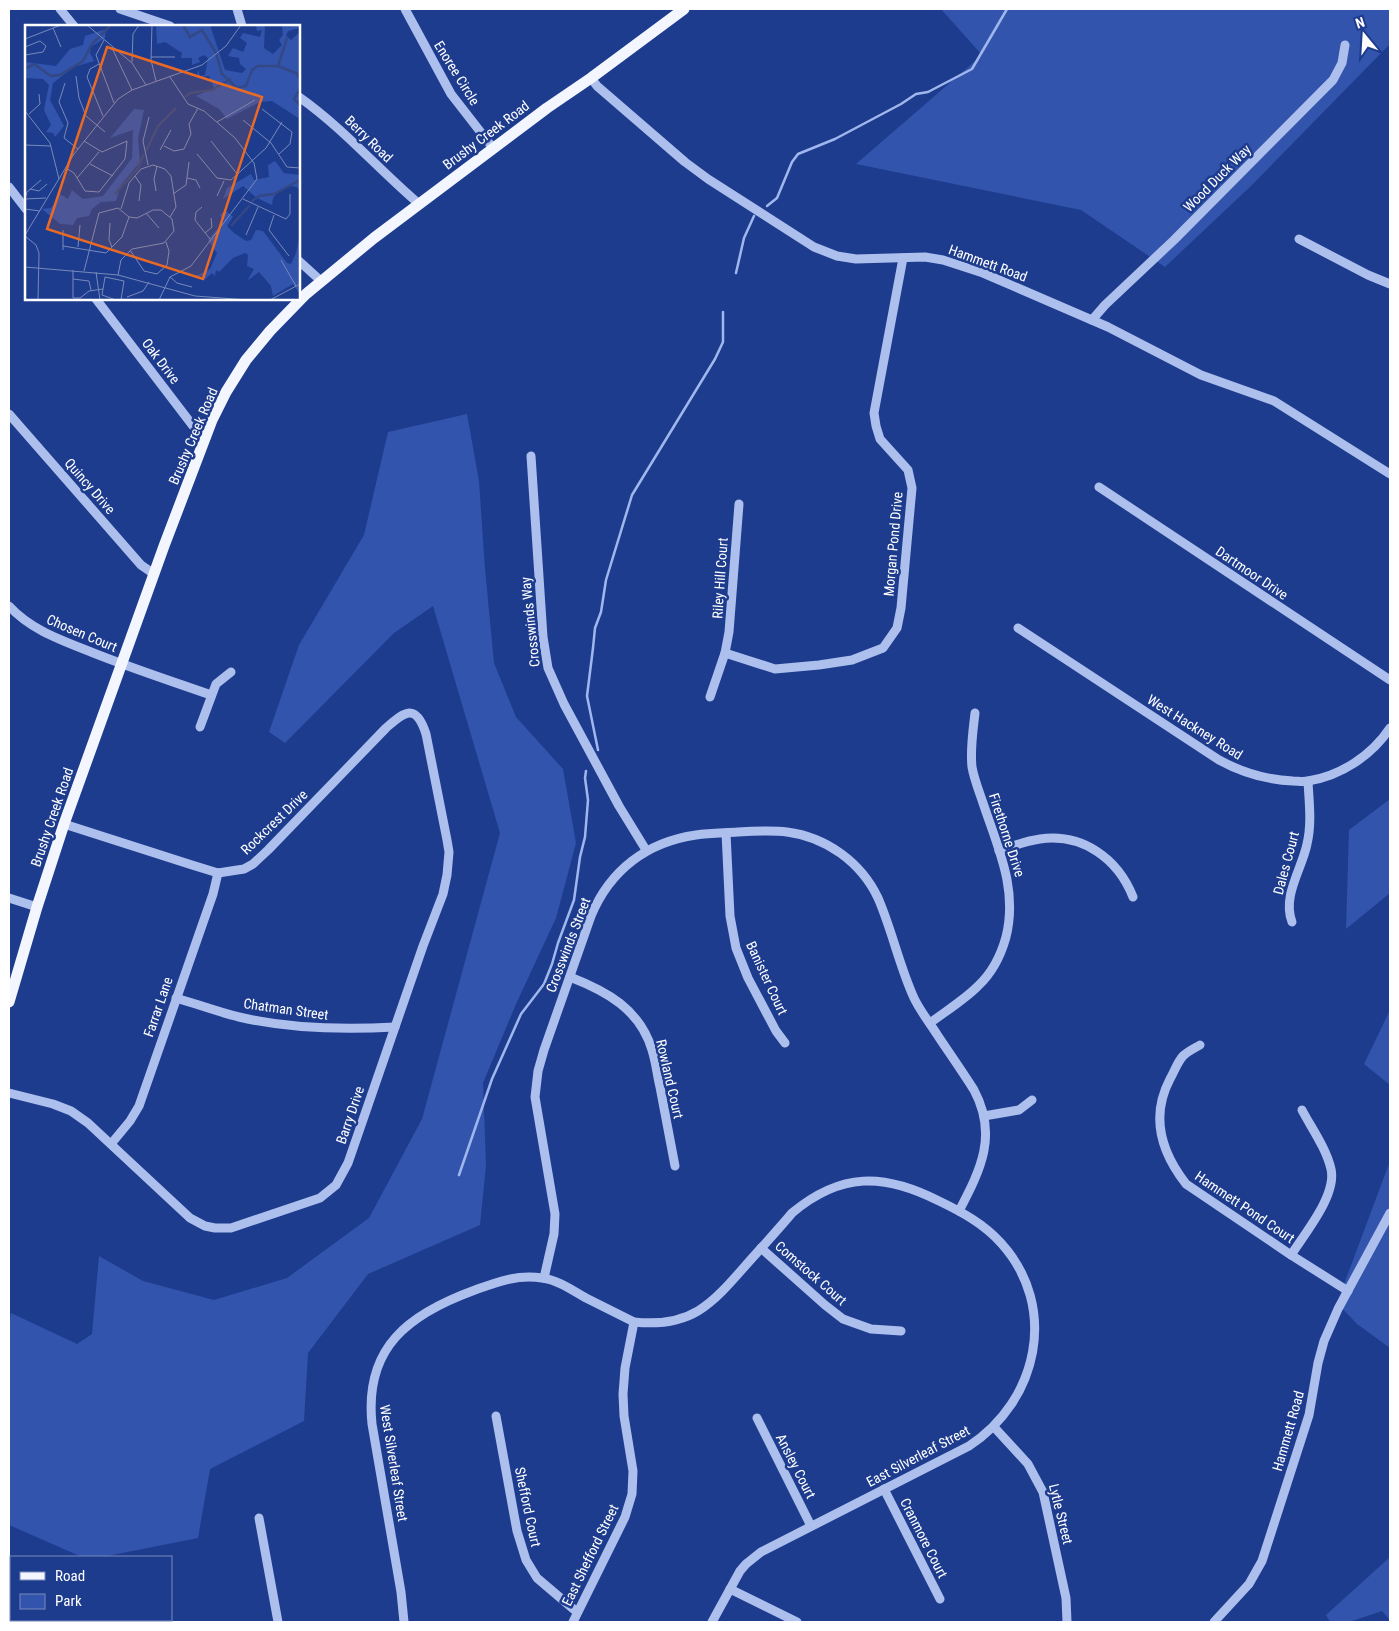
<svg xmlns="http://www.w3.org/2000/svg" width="1399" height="1631" font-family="'Roboto Condensed',sans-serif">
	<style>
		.green { fill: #3254ac }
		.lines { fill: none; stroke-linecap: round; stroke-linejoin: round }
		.stream { stroke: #a0b7ee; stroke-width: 2.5 }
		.minor { stroke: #adbfed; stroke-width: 9 }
		.major { stroke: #f3f6ff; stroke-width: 11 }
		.labels { text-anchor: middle; stroke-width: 5; stroke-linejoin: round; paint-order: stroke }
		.street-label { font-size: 14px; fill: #fff; stroke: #1e3c8e }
		.inset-river { fill: none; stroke: #334885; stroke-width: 2.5 }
		.inset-road { fill: none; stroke: #788abb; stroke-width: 1 }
		.view { fill: #ea6a24; fill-opacity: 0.15; stroke: #ea6a24; stroke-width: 2.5 }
		.inset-edge { fill: none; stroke: #fff; stroke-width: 2.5 }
	</style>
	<rect width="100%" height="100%" fill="#1e3c8e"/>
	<g class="green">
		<path d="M 941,9 L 1390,9 L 1390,44 L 1252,185 L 1165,267 L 1081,210 L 856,164 L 982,55 Z"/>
		<path d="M 467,414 L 479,481 L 485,569 L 494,663 L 516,717 L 563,769 L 576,843 L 556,918 L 516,1004 L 483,1083 L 486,1165 L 480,1225 L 368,1274 L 308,1353 L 304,1421 L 210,1469 L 198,1538 L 102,1557 L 82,1557 L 9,1525 L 9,1322 L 11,1313 L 77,1344 L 92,1334 L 99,1256 L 143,1281 L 214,1300 L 287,1278 L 369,1218 L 422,1119 L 500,833 L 433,606 L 394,633 L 285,743 L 269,732 L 299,645 L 364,535 L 388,432 Z"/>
		<path d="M 1390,799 L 1390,893 L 1346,929 L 1349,830 Z"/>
		<path d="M 1390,1010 L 1390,1085 L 1364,1064 Z"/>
		<path d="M 1390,1161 L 1390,1348 L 1357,1324 L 1337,1303 Z"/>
		<path d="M 1390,1557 L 1390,1620 L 1382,1611 L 1349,1622 L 1330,1622 L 1326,1615 Z"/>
	</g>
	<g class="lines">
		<g class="stream">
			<path d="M 767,206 L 777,198 L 792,162 L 798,154 L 835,139 L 901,104 L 916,94 L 928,92 L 972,69 L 1007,9"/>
			<path d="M 736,273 L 744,238 L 754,216"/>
			<path d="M 598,750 L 587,696 L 593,648 L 595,628 L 601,612 L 606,580 L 632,495 L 715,359 L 723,342 L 723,312"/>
			<path d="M 459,1175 L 492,1079 L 521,1014 L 544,984 L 552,964 L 558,943 L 574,900 L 580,857 L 585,837 L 588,800 L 585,778 L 586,771"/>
		</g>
		<g class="minor">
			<path d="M 60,9 L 74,26"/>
			<path d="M 120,9 L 170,26"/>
			<path d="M 237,9 L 242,26"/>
			<path d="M 405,9 L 451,94 L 493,148"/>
			<path d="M 591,78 L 597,86 L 685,162 L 708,179 L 814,247 L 837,256 L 856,259 L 925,257 L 943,260 L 983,273 L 1108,327 L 1201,375 L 1274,401 L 1390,474"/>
			<path d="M 299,97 C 343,128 378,169 419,204"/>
			<path d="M 9,187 L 26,209"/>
			<path d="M 1299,239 L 1368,275 L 1390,284"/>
			<path d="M 299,261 L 321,281"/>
			<path d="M 96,299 L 193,426 L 206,438"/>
			<path d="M 1092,320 L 1105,305 L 1174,240 L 1333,80 L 1342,63 L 1345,45"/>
			<path d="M 9,414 L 141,565 L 154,574"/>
			<path d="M 531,456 L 543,637 L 548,668 L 564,704 L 619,806 L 646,850"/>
			<path d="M 1099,487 L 1390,680"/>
			<path d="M 9,606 C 31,630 61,640 91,652 C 131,668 171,681 211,695"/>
			<path d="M 1018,628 L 1219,760 C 1243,773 1266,780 1293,781 C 1298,781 1303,782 1308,781 C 1341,776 1372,755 1390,728"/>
			<path d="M 725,653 L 775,669 L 819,665 L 852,660 L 883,648 L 897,628 L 901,608 L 912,488 L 908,470 L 880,439 L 876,426 L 874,413 L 903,258"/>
			<path d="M 710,697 L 725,653 L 729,632 L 739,504"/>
			<path d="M 200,727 L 216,684 L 231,672"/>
			<path d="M 726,833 L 730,916 L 736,948 L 748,978 L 776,1031 L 785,1043"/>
			<path d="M 999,851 C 1012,846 1026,841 1040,839 C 1083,833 1118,859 1133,897"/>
			<path d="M 9,898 L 37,907"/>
			<path d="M 1292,922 C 1282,896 1302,869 1307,844 C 1312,823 1309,802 1308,781"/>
			<path d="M 570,977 C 606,991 640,1009 652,1050 C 656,1062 657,1075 660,1087 C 665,1114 670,1140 675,1166"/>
			<path d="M 176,998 C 197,1004 218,1012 239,1017 C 290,1029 343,1030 395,1027"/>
			<path d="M 930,1023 C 946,1011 964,1000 978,986 C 992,973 1001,955 1006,937 C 1018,889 998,848 983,803 C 979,791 974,779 972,767 C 970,749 973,731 975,713"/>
			<path d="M 1200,1045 C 1195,1048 1188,1051 1183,1056 C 1178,1061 1174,1072 1170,1079 C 1150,1117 1161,1152 1186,1184 L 1291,1255 L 1348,1291"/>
			<path d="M 9,1093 L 53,1104 L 71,1111 L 88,1123 L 190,1218 L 205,1226 L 215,1228 L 231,1228 L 320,1198 L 336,1185 L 348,1163 L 423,946 L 443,894 L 447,875 L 449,852 L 447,840 L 426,734 C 416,703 405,711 386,728 L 268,850 L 253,864 L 244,869 L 218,873 L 192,865 L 64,824"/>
			<path d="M 984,1116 L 1019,1110 L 1032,1100"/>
			<path d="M 111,1144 L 130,1121 L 139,1106 L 213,894 L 218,873"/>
			<path d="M 761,1248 L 825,1305 L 843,1319 L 871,1329 L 901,1331"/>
			<path d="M 1291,1255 C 1305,1233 1337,1195 1331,1169 C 1326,1148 1312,1129 1302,1110"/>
			<path d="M 544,1278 L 554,1234 L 555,1214 L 535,1097 L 538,1071 L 544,1050 L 591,916 C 610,870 647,842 696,835 C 710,833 724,833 738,832 C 754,831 771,830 787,832 C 826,837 861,862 878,898 C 892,930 899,965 914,998 C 920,1011 930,1023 938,1036 C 950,1054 962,1071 974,1090 C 998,1135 981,1169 959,1211"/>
			<path d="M 496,1416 L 517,1531 L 526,1560 L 537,1578 L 577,1612"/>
			<path d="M 757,1418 L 811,1526"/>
			<path d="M 994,1427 L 1028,1464 L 1043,1492 L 1066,1598 L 1067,1622"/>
			<path d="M 884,1489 L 940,1599"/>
			<path d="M 259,1518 L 278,1622"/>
			<path d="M 730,1589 L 797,1622"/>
			<path d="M 137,1620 L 138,1622"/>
			<path d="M 404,1622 L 401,1592 L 372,1424 C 364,1347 409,1314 475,1290 C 497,1282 518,1274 542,1278 C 558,1280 572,1290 586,1298 C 602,1306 618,1314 634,1322 C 691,1328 711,1305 746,1265 C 761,1248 777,1231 792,1213 C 841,1172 884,1173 939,1201 C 962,1212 984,1224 1001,1243 C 1059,1307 1038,1401 969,1446 L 761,1552 L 746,1564 L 740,1571 L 712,1622"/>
			<path d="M 573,1622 L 625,1517 L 632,1494 L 633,1471 L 624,1416 L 623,1394 L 625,1368 L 634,1322"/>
			<path d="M 1214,1622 L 1249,1584 L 1262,1561 L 1309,1415 L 1318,1363 L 1324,1341 L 1338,1309 L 1390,1213"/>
		</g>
		<path class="major" d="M 9,1002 L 37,907 L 64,824 L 164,546 L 212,420 L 226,392 L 246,360 L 270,331 L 306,294 L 374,238 L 547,108 L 591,78 L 684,9"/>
	</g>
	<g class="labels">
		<g class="street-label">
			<text transform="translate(457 73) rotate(58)" y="5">Enoree Circle</text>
			<text transform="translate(486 135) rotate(-37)" y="5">Brushy Creek Road</text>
			<text transform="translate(369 139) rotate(44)" y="5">Berry Road</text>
			<text transform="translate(1217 178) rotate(-45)" y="5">Wood Duck Way</text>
			<text transform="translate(988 263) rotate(20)" y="5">Hammett Road</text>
			<text transform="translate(161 361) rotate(53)" y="5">Oak Drive</text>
			<text transform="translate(193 436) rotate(-67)" y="5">Brushy Creek Road</text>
			<text transform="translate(90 486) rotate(49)" y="5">Quincy Drive</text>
			<text transform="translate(893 544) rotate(-85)" y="5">Morgan Pond Drive</text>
			<text transform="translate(1252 573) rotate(34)" y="5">Dartmoor Drive</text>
			<text transform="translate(720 578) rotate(-86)" y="5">Riley Hill Court</text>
			<text transform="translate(530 622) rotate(-96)" y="5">Crosswinds Way</text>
			<text transform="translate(82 633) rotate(23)" y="5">Chosen Court</text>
			<text transform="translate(1195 727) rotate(32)" y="5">West Hackney Road</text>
			<text transform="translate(52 817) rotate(-71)" y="5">Brushy Creek Road</text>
			<text transform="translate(274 822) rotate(-44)" y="5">Rockcrest Drive</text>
			<text transform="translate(1007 835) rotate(72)" y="5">Firethorne Drive</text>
			<text transform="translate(1286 863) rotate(-75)" y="5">Dales Court</text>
			<text transform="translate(568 945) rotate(-69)" y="5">Crosswinds Street</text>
			<text transform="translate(767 978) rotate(65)" y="5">Banister Court</text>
			<text transform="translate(158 1007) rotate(-71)" y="5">Farrar Lane</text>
			<text transform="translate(286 1009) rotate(8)" y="5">Chatman Street</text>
			<text transform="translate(670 1079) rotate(77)" y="5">Rowland Court</text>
			<text transform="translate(350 1115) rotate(-71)" y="5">Barry Drive</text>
			<text transform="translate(1245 1207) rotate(34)" y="5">Hammett Pond Court</text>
			<text transform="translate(811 1273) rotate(41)" y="5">Comstock Court</text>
			<text transform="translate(1288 1431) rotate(-74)" y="5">Hammett Road</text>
			<text transform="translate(918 1456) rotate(-28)" y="5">East Silverleaf Street</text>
			<text transform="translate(394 1463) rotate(81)" y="5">West Silverleaf Street</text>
			<text transform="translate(796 1466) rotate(63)" y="5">Ansley Court</text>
			<text transform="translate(528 1507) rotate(78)" y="5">Shefford Court</text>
			<text transform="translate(1061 1514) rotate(76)" y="5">Lytle Street</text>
			<text transform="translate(924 1538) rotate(63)" y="5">Cranmore Court</text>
			<text transform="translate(590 1555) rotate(-64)" y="5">East Shefford Street</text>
		</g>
	</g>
	<g transform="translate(25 25)">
		<rect width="275" height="275" fill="#1e3c8e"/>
		<path d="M 131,0 L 185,0 L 200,45 L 217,48 L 221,44 L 215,39 L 214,33 L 203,31 L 208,23 L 218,27 L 222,18 L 215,13 L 218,8 L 235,12 L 237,5 L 232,6 L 231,0 L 240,0 L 239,23 L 248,29 L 257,20 L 254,15 L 258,10 L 257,0 L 275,0 L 275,3 L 263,6 L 261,11 L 266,15 L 275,7 L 275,94 L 247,76 L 235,77 L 202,94 L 194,84 L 171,71 L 189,63 L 184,51 L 172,52 L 173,45 L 175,51 L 180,50 L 183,33 L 179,30 L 173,33 L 175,37 L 167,40 L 167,33 L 156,33 L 157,28 L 140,17 L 132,19 ZM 81,4 L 80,13 L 66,22 L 65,28 L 69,36 L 49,42 L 28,58 L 25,75 L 39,101 L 30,112 L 28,108 L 21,107 L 26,100 L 19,85 L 24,60 L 18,54 L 0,53 L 0,37 L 31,41 L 45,24 L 58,20 L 60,11 ZM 109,84 L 119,85 L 113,114 L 115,137 L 96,160 L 91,176 L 76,177 L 67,184 L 64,191 L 52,193 L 48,200 L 35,199 L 17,184 L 26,183 L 35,169 L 43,174 L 47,165 L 58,174 L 78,171 L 107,133 L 108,105 L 85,113 ZM 250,136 L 259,148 L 275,150 L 275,167 L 272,162 L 264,161 L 254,166 L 248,173 L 247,180 L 232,173 L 218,161 L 198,174 L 202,163 L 226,149 L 229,155 L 244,152 L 243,140 ZM 200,185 L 208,192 L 202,201 L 209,208 L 221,216 L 226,215 L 231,205 L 238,206 L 262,238 L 266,239 L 271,228 L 275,209 L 275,269 L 268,259 L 248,271 L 246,261 L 234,247 L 222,256 L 229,244 L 222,241 L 223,230 L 220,228 L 208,233 L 194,247 L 191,245 L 190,251 L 187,248 L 179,255 L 177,251 L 171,251 L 185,244 L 192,228 L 183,215 L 199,196 L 195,190 Z" fill="#3254ac"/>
		<path class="inset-river" d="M 158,0 L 165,12 L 177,5 L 191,28 L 197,49 L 212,63 L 221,61 L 227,45 L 233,41 L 253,41 L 271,48 L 275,53M 253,41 L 262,13M 0,44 L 9,39 L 26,51 L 35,50 L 58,36 L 67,19 L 86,0M 275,64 L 269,74 L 275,80M 160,72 L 165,68 L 187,65 L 206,54M 121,126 L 133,101 L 151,83M 90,169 L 113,143 L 119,129M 226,177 L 234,171 L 249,169 L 275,155M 206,201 L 225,180"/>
		<path class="inset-road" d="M 62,0 L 107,38 L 121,60M 127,0 L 126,35 L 131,56M 28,3 L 36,22M 0,14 L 36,0M 79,15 L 71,30 L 89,78M 0,22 L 15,16 L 21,21 L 18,27 L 0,30M 87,23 L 107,65M 126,32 L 150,32M 107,37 L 108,9 L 114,0M 74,39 L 65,44 L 62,52 L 78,91M 51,51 L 54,73 L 61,91 L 80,107M 40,58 L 34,77 L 43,98 L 39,113 L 53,124M 237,84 L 267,107 L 265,119 L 254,129M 0,86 L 25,118 L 34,154M 4,89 L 15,79 L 14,69M 218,95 L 246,118 L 262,142 L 275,143M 192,97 L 230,75M 186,116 L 213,150M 0,120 L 26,121M 139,121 L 149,126 L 159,124 L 166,109 L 164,99 L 173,83M 135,125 L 146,105M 172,129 L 192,153 L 206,155 L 241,123 L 257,97M 65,139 L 88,151M 123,140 L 118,116 L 124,92M 41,143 L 49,148 L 60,166 L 74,167 L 100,134 L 102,116 L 77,127 L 59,116M 110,151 L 116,160 L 114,176M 52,153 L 74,127M 162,153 L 171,155 L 175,163M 16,155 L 2,167 L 0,174 L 21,173M 5,164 L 14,166 L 22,159M 131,166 L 129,154 L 132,141M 148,169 L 161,160 L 164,137M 192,171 L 199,156M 218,174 L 261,194 L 265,189 L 265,169M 177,182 L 171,187 L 170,195 L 185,214M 0,184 L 15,186M 96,184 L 104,158 L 116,144 L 128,140 L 140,144 L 146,151 L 151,182 L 145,192M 121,188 L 134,203M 249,190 L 244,205 L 264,231M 85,198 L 84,215 L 87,222M 180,208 L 187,202 L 186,193M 0,210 L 49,129 L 93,74 L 107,65 L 177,40 L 201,21 L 216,0M 221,210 L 233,182M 0,211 L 11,220 L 14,228 L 13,275M 38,221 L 81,228 L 97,212 L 104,192M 53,222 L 55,200M 38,225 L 38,205M 105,225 L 119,246 L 132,249 L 142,240 L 144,226 L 141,217M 256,235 L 271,261M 0,242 L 93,250 L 170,271 L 223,275M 48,245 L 48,273 L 55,273 L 64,266 L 78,264M 59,246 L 74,188 L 93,183 L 104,192M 71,247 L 75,275M 93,250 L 96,235 L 107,224 L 139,218 L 149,206 L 147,194 L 136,185 L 128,185 L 112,193 L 104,192M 145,252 L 152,258 L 167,262M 48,254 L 64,256 L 66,265M 102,272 L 118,266 L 124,257M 91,275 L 77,270 L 80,252 L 99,256 L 96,275M 134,275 L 145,252 L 166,241 L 232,154 L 229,138 L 210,113 L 179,86 L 163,79 L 145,52M 245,275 L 275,259"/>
		<path class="view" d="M 82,22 L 237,72 L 178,254 L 22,204 Z"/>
		<rect width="275" height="275" class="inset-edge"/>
	</g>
	<rect width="1399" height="1631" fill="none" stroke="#ffffff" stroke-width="20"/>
	<rect x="10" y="1556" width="162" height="65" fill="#1e3c8e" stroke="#788abb"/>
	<rect x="20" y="1572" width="25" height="8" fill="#f3f6ff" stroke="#788abb"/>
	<text x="55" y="1581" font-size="15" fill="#ffffff">Road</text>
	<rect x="20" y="1594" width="25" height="15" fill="#3254ac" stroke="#788abb"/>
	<text x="55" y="1606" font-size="15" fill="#ffffff">Park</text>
	<g transform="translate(1364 35) rotate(342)" stroke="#1e3c8e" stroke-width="4" paint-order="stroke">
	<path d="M0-4L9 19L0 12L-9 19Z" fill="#ffffff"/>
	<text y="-8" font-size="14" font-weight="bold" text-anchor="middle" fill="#ffffff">N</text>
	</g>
</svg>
